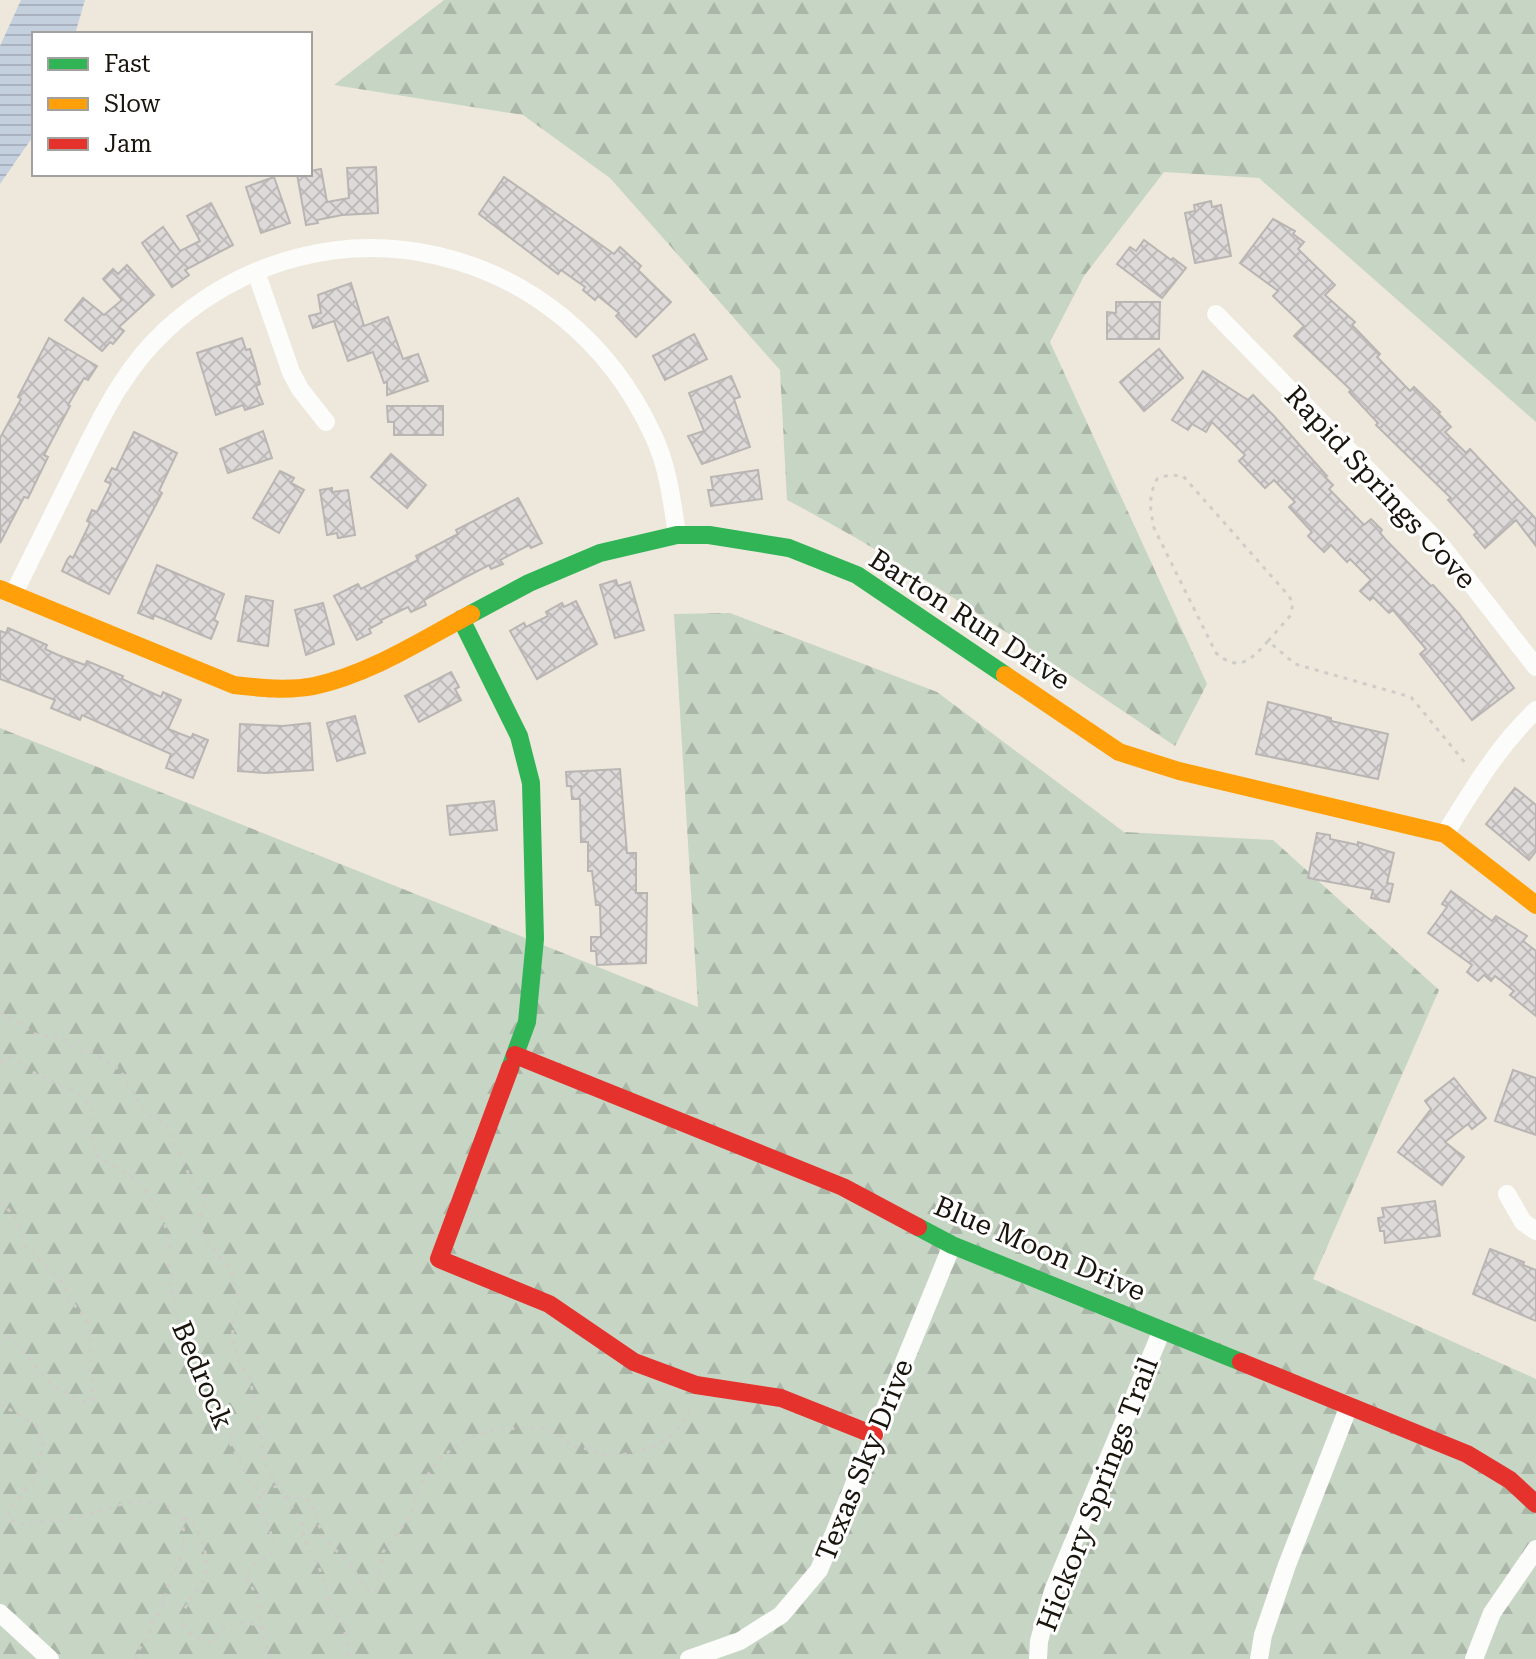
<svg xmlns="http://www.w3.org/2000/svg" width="1536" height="1659" font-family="'Roboto Serif',serif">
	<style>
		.forest { fill: url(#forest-firs) }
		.water { fill: url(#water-rules) }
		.building { fill: url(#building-cross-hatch); stroke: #b9b5b3; stroke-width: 2 }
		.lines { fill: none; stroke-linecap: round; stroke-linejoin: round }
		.path { stroke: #cecdc9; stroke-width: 3; stroke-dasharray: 4 6; stroke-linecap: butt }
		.street { stroke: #fcfcfa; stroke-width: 18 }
		.fast { stroke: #30b455; stroke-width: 18 }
		.slow { stroke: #ff9f0a; stroke-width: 18 }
		.jam { stroke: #e5322d; stroke-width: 18 }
		.labels { text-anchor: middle; stroke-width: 6; stroke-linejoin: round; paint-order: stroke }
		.street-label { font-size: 28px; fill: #19150d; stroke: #fff }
	</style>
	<defs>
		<pattern id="forest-firs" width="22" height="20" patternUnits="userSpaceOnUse" patternTransform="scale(2)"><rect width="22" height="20" fill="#c7d5c5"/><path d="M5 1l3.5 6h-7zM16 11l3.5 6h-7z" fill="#aab6a8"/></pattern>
		<pattern id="water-rules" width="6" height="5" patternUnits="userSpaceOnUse" patternTransform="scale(2)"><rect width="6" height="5" fill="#c5d0df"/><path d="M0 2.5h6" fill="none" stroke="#a9b2be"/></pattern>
		<pattern id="building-cross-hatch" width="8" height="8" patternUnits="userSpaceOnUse" patternTransform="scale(2)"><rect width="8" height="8" fill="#dfdada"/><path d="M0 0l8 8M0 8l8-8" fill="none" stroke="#bfbaba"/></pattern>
	</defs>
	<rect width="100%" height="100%" fill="#ede8db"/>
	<g class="forest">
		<path d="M 444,0 L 1536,0 L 1536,422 L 1259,178 L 1164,172 L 1084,276 L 1050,342 L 1207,684 L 1175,746 C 1048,661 923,571 787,500 L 780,370 L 610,178 L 523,115 L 334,85 Z"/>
		<path d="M 730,613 L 937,692 L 1124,832 L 1273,840 L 1439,990 L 1313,1279 L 1536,1379 L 1536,1659 L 0,1659 L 0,728 L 698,1007 L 674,614 Z"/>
	</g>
	<path class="water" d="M 21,0 L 85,0 L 75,34 L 34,34 L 34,135 L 0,184 L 0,46 Z"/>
	<g class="building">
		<path d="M 376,167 L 378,213 L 342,215 L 317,220 L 318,223 L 306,225 L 297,174 L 310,174 L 310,171 L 321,169 L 327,202 L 349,198 L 347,168 Z"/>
		<path d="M 274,177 L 290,223 L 261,233 L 246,187 Z"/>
		<path d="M 504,177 L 614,254 L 620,247 L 641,266 L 638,270 L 671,302 L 636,337 L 616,316 L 619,313 L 598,296 L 595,300 L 583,290 L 585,287 L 561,270 L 558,274 L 479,214 Z"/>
		<path d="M 1211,201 L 1212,207 L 1221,205 L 1231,256 L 1195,263 L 1185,213 L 1195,211 L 1194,205 Z"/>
		<path d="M 211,203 L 233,245 L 185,270 L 189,275 L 172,287 L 142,243 L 163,227 L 180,251 L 200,241 L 187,216 Z"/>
		<path d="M 1273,219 L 1295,231 L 1293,234 L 1304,242 L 1298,249 L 1335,285 L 1325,295 L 1355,322 L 1352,325 L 1380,354 L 1377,357 L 1410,391 L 1414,387 L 1440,412 L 1438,413 L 1451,427 L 1445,432 L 1466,453 L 1470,449 L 1536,519 L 1536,546 L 1516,520 L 1485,548 L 1474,535 L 1477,532 L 1448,500 L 1451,498 L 1376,425 L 1378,423 L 1349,392 L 1351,390 L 1294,336 L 1304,326 L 1273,296 L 1278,291 L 1240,263 Z"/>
		<path d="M 1144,240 L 1171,260 L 1173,258 L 1186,268 L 1162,298 L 1117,264 L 1130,247 L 1136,251 Z"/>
		<path d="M 127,265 L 154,295 L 119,327 L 124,331 L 113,344 L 110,342 L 102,351 L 65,320 L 83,298 L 104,315 L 122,300 L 103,279 L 113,269 L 118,274 Z"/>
		<path d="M 351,283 L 364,326 L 388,317 L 403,359 L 418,354 L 428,381 L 387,395 L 387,382 L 384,383 L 373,352 L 348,361 L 334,321 L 313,328 L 309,316 L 321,313 L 318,295 Z"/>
		<path d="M 1116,302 L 1160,302 L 1159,339 L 1107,339 L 1107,312 L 1116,313 Z"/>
		<path d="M 694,334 L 707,359 L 665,380 L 653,356 Z"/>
		<path d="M 49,338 L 97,366 L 88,380 L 84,378 L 68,405 L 70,406 L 44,455 L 48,457 L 28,498 L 24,497 L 0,543 L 0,438 L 21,399 L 18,397 Z"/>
		<path d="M 242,338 L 246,350 L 250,349 L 255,365 L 260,384 L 256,386 L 263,404 L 245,410 L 243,405 L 216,415 L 197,353 Z"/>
		<path d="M 1159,349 L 1183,378 L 1144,411 L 1120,382 Z"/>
		<path d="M 1203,371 L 1248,400 L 1253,395 L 1274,416 L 1327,476 L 1325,477 L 1333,485 L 1329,489 L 1364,525 L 1371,519 L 1382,530 L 1380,533 L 1386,540 L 1431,586 L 1433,585 L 1459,614 L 1514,688 L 1472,720 L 1420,654 L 1426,649 L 1393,610 L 1389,613 L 1373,597 L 1370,600 L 1360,591 L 1371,580 L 1350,559 L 1347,562 L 1331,545 L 1324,552 L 1308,536 L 1312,532 L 1289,507 L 1295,502 L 1274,480 L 1265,488 L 1239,461 L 1245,455 L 1212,422 L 1206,432 L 1192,424 L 1188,430 L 1172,420 Z"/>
		<path d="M 731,376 L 740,397 L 734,399 L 750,447 L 702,464 L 688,436 L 704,431 L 689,393 Z"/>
		<path d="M 387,406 L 443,406 L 443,435 L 394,435 L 394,422 L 388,422 Z"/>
		<path d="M 263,431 L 272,458 L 228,473 L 220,449 Z"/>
		<path d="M 134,432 L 177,453 L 159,491 L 162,493 L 109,594 L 62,571 L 67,560 L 70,556 L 73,558 L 90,523 L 87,521 L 92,510 L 97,512 L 111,484 L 105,481 L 112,468 L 116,470 Z"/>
		<path d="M 391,454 L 426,485 L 407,508 L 371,477 Z"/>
		<path d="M 758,470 L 762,499 L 711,506 L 708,490 L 713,490 L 711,477 Z"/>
		<path d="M 280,471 L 294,478 L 291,483 L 304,490 L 279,533 L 253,518 Z"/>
		<path d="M 332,488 L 332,492 L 348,490 L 355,535 L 338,538 L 337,533 L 327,535 L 320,490 Z"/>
		<path d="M 518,498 L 542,543 L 531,548 L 529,545 L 500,560 L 503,564 L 491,569 L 489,565 L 462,579 L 424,600 L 426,605 L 411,612 L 408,607 L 381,620 L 382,622 L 369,629 L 371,633 L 357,640 L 334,596 L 358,584 L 361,589 L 418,560 L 416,556 L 458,534 L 456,530 Z"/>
		<path d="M 157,565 L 224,594 L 214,620 L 218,622 L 211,639 L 154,615 L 153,619 L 138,613 Z"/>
		<path d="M 616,580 L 618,586 L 630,582 L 644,630 L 615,638 L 600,585 Z"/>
		<path d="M 246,596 L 273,601 L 268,646 L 238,641 Z"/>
		<path d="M 576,601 L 597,644 L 537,679 L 510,631 L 524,623 L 526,627 L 548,616 L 546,612 L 562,603 L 564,607 Z"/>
		<path d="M 323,603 L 334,644 L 306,655 L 295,610 Z"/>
		<path d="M 8,628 L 47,645 L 45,649 L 58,655 L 85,665 L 87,661 L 123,676 L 122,679 L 161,697 L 163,692 L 181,700 L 168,729 L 191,738 L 193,734 L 208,740 L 193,778 L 166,768 L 171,754 L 82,715 L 80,720 L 51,708 L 55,700 L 0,679 L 0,631 L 6,633 Z"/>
		<path d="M 451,672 L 459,687 L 455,689 L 461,700 L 419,722 L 405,696 Z"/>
		<path d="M 1268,702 L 1331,718 L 1331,721 L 1388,734 L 1378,779 L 1256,754 Z"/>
		<path d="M 355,716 L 365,753 L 337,761 L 327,723 Z"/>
		<path d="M 310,723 L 313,770 L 265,773 L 238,771 L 240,724 L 283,726 Z"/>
		<path d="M 620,769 L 627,853 L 636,853 L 636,893 L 647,893 L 646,963 L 597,965 L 596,951 L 591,951 L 591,937 L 601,937 L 600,905 L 596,905 L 592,871 L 588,871 L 588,842 L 581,842 L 580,799 L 572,799 L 571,786 L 567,786 L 566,772 Z"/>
		<path d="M 1515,788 L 1536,805 L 1536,851 L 1529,860 L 1486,824 Z"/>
		<path d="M 494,801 L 497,830 L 450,835 L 447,806 Z"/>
		<path d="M 1317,833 L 1330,835 L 1330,839 L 1358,845 L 1358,842 L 1394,853 L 1387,883 L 1393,884 L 1389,902 L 1371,898 L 1373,890 L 1308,878 Z"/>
		<path d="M 1451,891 L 1492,921 L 1496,916 L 1527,936 L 1523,941 L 1536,951 L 1536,1016 L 1510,995 L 1514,991 L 1495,976 L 1491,981 L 1484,975 L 1478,981 L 1467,972 L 1472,965 L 1428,933 L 1447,907 L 1442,904 Z"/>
		<path d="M 1513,1070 L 1536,1078 L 1536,1135 L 1495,1121 Z"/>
		<path d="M 1454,1078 L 1486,1118 L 1472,1129 L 1468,1124 L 1445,1142 L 1464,1157 L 1442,1185 L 1398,1152 L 1431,1109 L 1425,1101 Z"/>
		<path d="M 1435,1201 L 1440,1236 L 1385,1243 L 1384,1231 L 1380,1231 L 1378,1218 L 1384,1217 L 1382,1208 Z"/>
		<path d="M 1490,1249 L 1524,1262 L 1523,1265 L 1536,1270 L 1536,1321 L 1473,1294 Z"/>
	</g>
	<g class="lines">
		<g class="path">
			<path d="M 1268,641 C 1251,660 1239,673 1216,653 L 1154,528 C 1150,509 1148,497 1157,479 L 1169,475 L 1183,476 L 1289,596 L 1293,604 L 1290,616 L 1268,641 L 1295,664 L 1411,697 L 1466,764"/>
			<path d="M 0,1012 L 35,1034 L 66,1040 L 74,1049 L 93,1052 L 120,1070 L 141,1106 L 150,1115 L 165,1123 L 192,1181 L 206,1197 L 199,1222 L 203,1236 L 231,1271 L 240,1303 C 226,1327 234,1358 250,1379 L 266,1466 L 278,1484"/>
			<path d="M 0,1062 L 8,1057 L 16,1058 L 24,1068 L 83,1096 L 93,1114 L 87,1127 L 99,1159 C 134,1172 163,1203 169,1242 C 172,1258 164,1259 173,1278 L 169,1287 L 176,1297 L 175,1318 C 201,1335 189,1377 214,1393 L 212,1403 L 230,1433 L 229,1441 L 250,1481 L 264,1494"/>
			<path d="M 0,1202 L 15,1216 L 25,1245 L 64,1284 L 66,1297 L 84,1315 L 91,1331 L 90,1373 L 94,1399 L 83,1402 L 51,1384 L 11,1338 L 0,1335"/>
			<path d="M 0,1404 L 36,1425 L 43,1442 L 37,1476 L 10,1508 L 8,1518 C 20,1526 28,1524 43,1522 C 53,1521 63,1520 73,1518 C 119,1509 146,1484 189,1521 C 202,1533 211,1562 204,1578 C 198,1594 170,1615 189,1632 C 196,1638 201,1641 210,1641 C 229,1621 233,1621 259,1625 L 271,1659"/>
			<path d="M 285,1497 L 302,1523 L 304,1539 L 322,1574 L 333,1612 L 343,1624 L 350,1659"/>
			<path d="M 263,1629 L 257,1597 L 246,1576 L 251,1566 L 271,1554 C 277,1537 264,1518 256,1502 L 269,1488 L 279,1486 L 285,1497 L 301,1496 L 311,1502 L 323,1537 L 350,1565 L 367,1589 L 374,1592 L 378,1588 L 383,1552 L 408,1519 L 422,1482 L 441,1458 L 462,1441 L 489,1430 L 539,1427 L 558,1434 L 572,1447 C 586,1447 596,1453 609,1455 C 626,1457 657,1447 670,1436 C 681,1428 686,1416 692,1404"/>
			<path d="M 135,1659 L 140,1648 L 150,1634 L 152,1622 L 161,1611 L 171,1575 L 180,1562 L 184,1535 L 182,1517"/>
		</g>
		<g class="street">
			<path d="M 256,272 L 291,372 L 300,389 L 326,422"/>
			<path d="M 1216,314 L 1440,544 L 1536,667"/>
			<path d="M 13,595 C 34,553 54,512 75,470 C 101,418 123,369 167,329 C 327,184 565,243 653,435 C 668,466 672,501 677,535"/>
			<path d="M 1445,834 C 1473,789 1498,746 1536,710"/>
			<path d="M 1507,1194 L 1523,1222 L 1536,1231"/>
			<path d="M 0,1613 L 50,1659"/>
			<path d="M 689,1659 L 740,1641 L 781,1615 L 819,1570 L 952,1245"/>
			<path d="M 1038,1659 L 1039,1641 L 1053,1591 L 1162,1330"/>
			<path d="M 1259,1659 L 1263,1635 L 1287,1565 L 1349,1406"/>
			<path d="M 1474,1659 L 1492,1613 L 1536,1549"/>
		</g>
		<g class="fast">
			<path d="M 471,614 L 529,583 L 600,553 L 677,535 L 709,535 L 789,548 L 857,575 L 1005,675"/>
			<path d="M 461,619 L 519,736 L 531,783 L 535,939 L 527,1022 L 510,1068"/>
			<path d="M 918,1227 L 952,1245 L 1241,1362"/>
		</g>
		<g class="slow">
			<path d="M 0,589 L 234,685 C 260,688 288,691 314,686 C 370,674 420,641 471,614"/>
			<path d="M 1005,675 L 1119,752 L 1179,771 L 1445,834 L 1536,905"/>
		</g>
		<g class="jam">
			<path d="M 515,1055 L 843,1187 L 918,1227"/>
			<path d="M 510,1068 L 439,1259 L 549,1304 L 634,1362 L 696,1385 L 781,1398 L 874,1435"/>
			<path d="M 1241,1362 L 1467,1454 L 1510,1480 L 1536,1504"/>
		</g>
	</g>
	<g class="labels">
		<g class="street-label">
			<text transform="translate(1381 487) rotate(47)" y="10">Rapid Springs Cove</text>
			<text transform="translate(970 619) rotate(33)" y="10">Barton Run Drive</text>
			<text transform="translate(1040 1248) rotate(23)" y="10">Blue Moon Drive</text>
			<text transform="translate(203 1375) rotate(67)" y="10">Bedrock</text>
			<text transform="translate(864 1460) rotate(-68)" y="10">Texas Sky Drive</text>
			<text transform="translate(1097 1494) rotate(-69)" y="10">Hickory Springs Trail</text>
		</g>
	</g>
	<rect x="32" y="32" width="280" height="144" fill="#ffffff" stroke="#a3a19e" stroke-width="2"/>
	<rect x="48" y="58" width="40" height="12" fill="#30b455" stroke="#a3a19e" stroke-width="2"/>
	<text x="104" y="72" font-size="24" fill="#19150d">Fast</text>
	<rect x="48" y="98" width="40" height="12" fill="#ff9f0a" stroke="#a3a19e" stroke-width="2"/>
	<text x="104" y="112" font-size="24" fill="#19150d">Slow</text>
	<rect x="48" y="138" width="40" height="12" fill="#e5322d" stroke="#a3a19e" stroke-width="2"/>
	<text x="104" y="152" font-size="24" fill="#19150d">Jam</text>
</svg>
